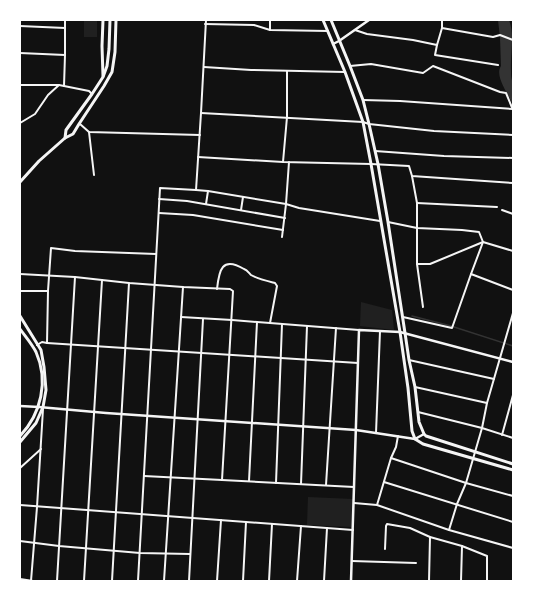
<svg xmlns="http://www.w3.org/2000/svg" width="533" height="601" font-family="'PT Sans',sans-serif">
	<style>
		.green { fill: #202020 }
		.water { fill: #333 }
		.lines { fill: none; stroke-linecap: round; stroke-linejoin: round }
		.stream { stroke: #333; stroke-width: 1.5 }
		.minor { stroke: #f5f5f5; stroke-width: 2 }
		.tertiary { stroke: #f5f5f5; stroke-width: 2.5 }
		.secondary { stroke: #f5f5f5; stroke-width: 3 }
	</style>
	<rect width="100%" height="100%" fill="#111"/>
	<g class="green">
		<rect x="84" y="20" width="13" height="17"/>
		<path d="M 361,302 L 392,310 L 394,330 L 360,326 Z"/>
		<path d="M 308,497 L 353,499 L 351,527 L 307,525 Z"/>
	</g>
	<path class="water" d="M 498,20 L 509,20 C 515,35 510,54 511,71 C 511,75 511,79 513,83 L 513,105 C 509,95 494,76 501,66 L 500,37 Z"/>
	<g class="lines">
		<path class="stream" d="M 412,316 L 451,326 L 513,346"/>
		<g class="minor">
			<path d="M 205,24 L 254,25 L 270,30 L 328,31"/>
			<path d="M 20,26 L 65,28"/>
			<path d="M 442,28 L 442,20"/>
			<path d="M 270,30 L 270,20"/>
			<path d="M 355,30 L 367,34 L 413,40 L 437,45 L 442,28 L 493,37 L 500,35 L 513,40"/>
			<path d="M 437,45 L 435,55 L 498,65"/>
			<path d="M 20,53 L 65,55"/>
			<path d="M 350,66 L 371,64 L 423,73 L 433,66 L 500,92 L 506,93 L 513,110"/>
			<path d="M 204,67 L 251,70 L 345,72"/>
			<path d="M 20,85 L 59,85 L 89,91 L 92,94"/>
			<path d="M 64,86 L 65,55 L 65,20"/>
			<path d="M 363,100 L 400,101 L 513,109"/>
			<path d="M 201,113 L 363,122 L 369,124 L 434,131 L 513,135"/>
			<path d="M 20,123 L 35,114 L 48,95 L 59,85"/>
			<path d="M 80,124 L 89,132 L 200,135"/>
			<path d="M 89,132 L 94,175"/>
			<path d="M 375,151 L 444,156 L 513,158"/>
			<path d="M 198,157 L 283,162 L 371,164 L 409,166 L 412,176 L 513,183"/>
			<path d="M 283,162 L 287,117 L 287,71"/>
			<path d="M 412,176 L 417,203 L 417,264 L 430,264 L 483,242 L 513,251"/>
			<path d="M 196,190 L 201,113 L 206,20"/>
			<path d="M 159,199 L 187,201 L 285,218"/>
			<path d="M 417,203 L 497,207"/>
			<path d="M 206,204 L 208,191"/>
			<path d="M 241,210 L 243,197"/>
			<path d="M 502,210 L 513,214"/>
			<path d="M 159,213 L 193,215 L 283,230"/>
			<path d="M 388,222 L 417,228 L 462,230 L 479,232 L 483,242 L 471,274"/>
			<path d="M 282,237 L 286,204 L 289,162"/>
			<path d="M 417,264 L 423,307"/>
			<path d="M 20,274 L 75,277 L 129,283 L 183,287 L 230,289 L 233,291 L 222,480"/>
			<path d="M 217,289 C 219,270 222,256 244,269 C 247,270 249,273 251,275 C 258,279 267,281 275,283 L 277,286 L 270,323"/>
			<path d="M 20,291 L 48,291"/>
			<path d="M 181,317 L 232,320 L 359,330"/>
			<path d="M 403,317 L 452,328 L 471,274 L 513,290"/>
			<path d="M 47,343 L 358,363"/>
			<path d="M 37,345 L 42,342 L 47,343 L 48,291 L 51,248 L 75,251 L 156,254"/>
			<path d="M 409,360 L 494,379"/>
			<path d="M 415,387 L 487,403"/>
			<path d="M 418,412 L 482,428 L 513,438"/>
			<path d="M 376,433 L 380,331"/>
			<path d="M 502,435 L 513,395"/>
			<path d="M 391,458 L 466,483 L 513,496"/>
			<path d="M 20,468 L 41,449"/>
			<path d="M 144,476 L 354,487"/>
			<path d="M 249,481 L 257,322"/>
			<path d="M 384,482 L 513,522"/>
			<path d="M 276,483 L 282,324"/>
			<path d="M 301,484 L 307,326"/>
			<path d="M 326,485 L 336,328"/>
			<path d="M 354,503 L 377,505 L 449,530 L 513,548"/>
			<path d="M 20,505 L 353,530"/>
			<path d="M 377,505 L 391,458 L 396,447 L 398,436"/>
			<path d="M 449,530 L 457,504 L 466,483 L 482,428 L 487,403 L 513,313"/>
			<path d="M 20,541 L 59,546 L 140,553 L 190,554"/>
			<path d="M 462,546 L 487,556 L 487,581"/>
			<path d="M 385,549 L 386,526 L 387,524 L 410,528 L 430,537 L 462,546 L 461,581"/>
			<path d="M 352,561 L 416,563"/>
			<path d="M 20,579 L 33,581"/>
			<path d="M 31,581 L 37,507 L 43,409"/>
			<path d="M 57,581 L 75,277"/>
			<path d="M 84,581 L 102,280"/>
			<path d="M 112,581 L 129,283"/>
			<path d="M 138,581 L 160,188 L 196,190 L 208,191 L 286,204 L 299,208 L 380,221"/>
			<path d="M 164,581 L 183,287"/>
			<path d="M 189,581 L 203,319"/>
			<path d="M 217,581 L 221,520"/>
			<path d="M 243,581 L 246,522"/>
			<path d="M 269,581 L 272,524"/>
			<path d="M 297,581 L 301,526"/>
			<path d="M 324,581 L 327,528"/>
			<path d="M 429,581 L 430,537"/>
		</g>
		<g class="tertiary">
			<path d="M 333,44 L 339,41 L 369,20"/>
			<path d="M 20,406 L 39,407 L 106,413 L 356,430 L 415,439 L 424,434"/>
			<path d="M 351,581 L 359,330 L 400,332 L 513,362"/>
		</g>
		<g class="secondary">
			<path d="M 323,20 L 345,72 L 363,122 L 371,164 L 400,332 L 408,388 L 412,431 L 415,439 L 423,444 L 513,470"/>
			<path d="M 331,20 L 350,66 L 363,100 L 369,124 L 378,164 L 388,222 L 405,333 L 409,360 L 415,387 L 419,422 L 424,434 L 426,436 L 513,464"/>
			<path d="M 103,76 L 102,46 L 103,20"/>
			<path d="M 65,138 L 66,130 L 92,94 L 103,77 L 107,66 L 109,49 L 110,20"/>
			<path d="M 20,182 L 39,161 L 65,138 L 73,134 L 79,124 L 104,86 L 112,72 L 115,52 L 116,20"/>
			<path d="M 20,316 L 41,350 L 44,367 L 46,390 L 43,407 L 36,423 L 20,442"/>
			<path d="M 20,329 C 25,336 32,344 36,352 C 49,381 41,414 20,436"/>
		</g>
	</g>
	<rect width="533" height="601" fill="none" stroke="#ffffff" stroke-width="42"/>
</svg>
